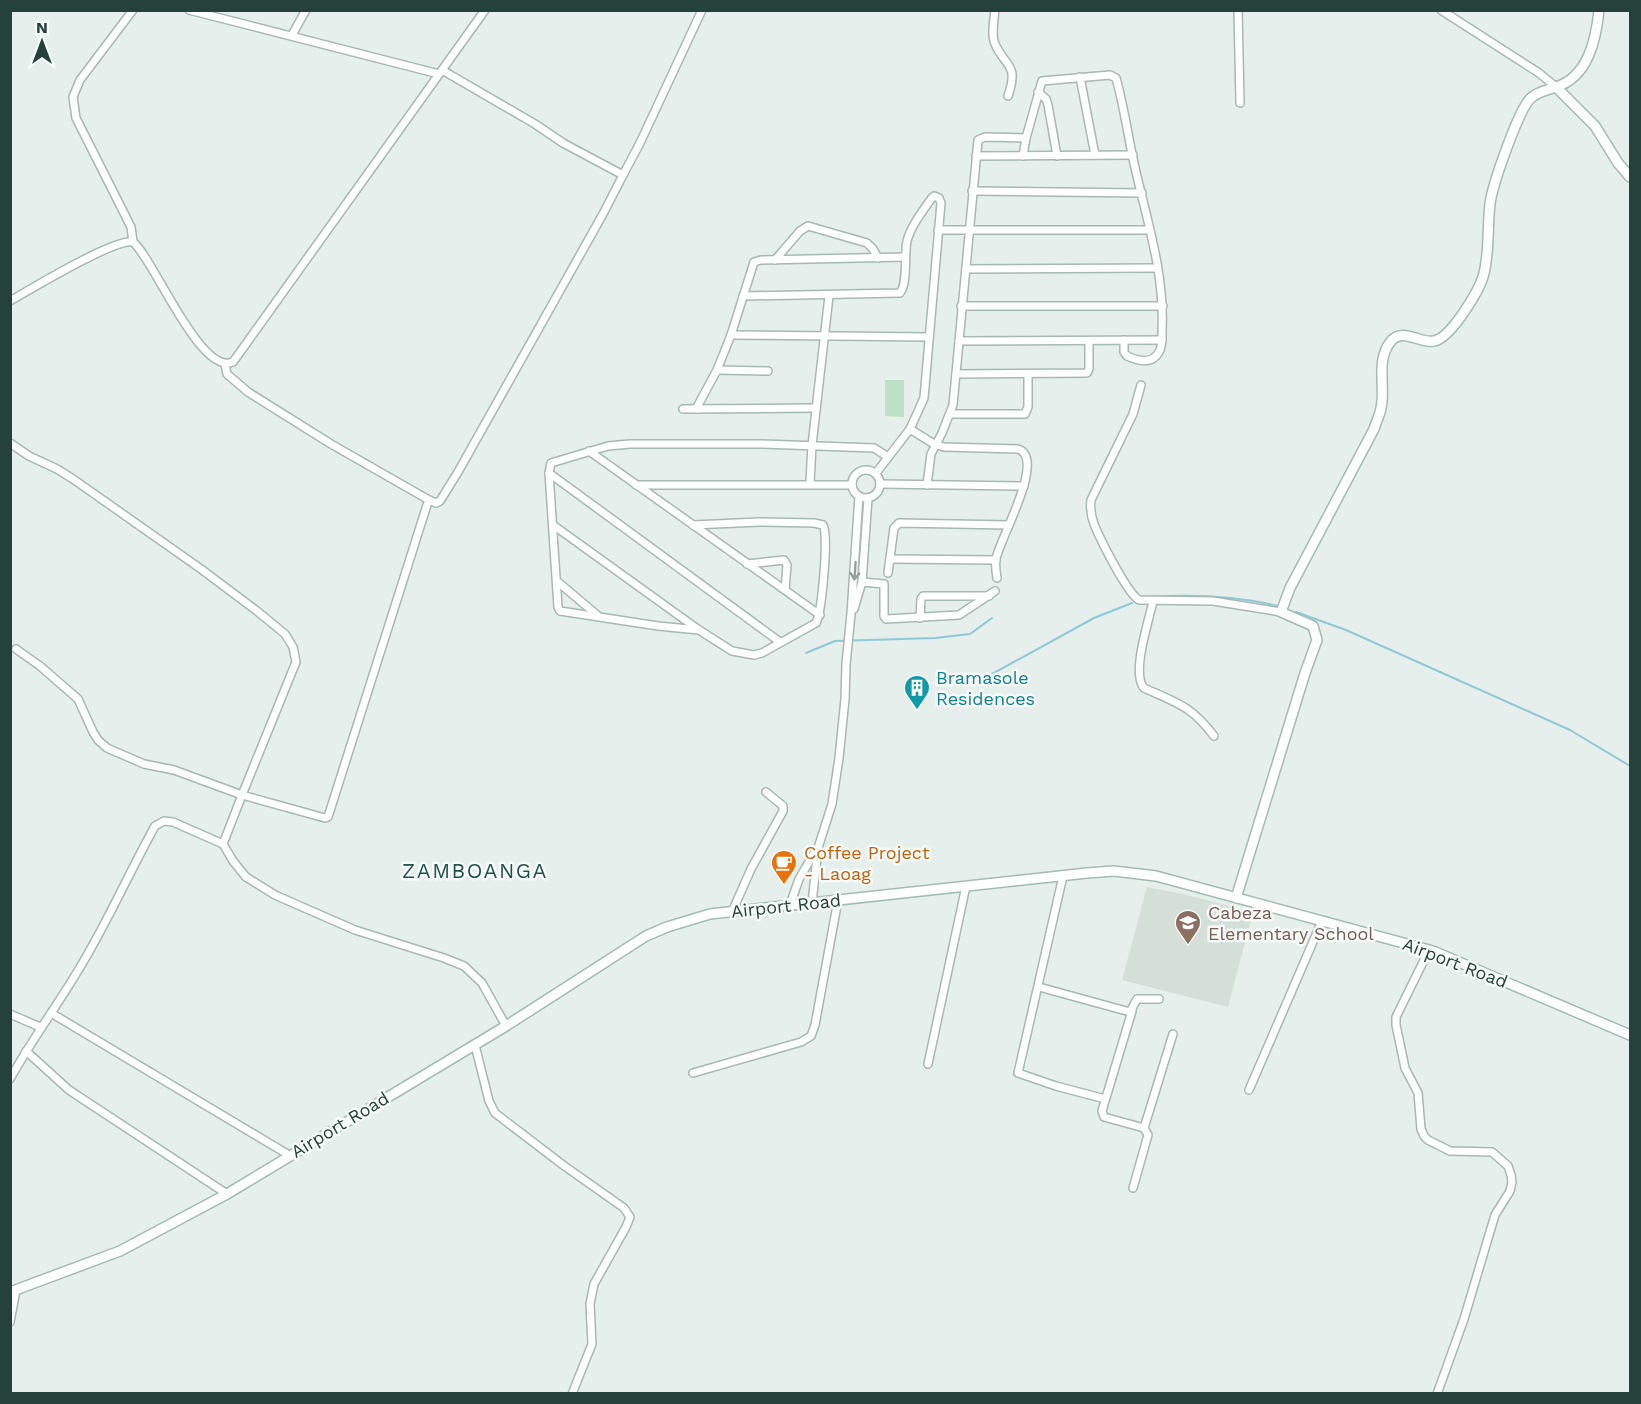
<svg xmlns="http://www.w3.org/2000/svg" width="1641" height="1404" font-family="'Work Sans',sans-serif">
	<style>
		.built { fill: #d4dfda }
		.pitch { fill: #bfe0c8 }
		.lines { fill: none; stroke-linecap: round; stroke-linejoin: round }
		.stream { stroke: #8ec9d4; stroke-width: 2 }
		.street-casing { stroke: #a8b8b2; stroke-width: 10 }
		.secondary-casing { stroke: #a4bbb3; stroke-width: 12 }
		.street { stroke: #fff; stroke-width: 7 }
		.secondary { stroke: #fff; stroke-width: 9 }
		.oneway { stroke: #92a09c }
		.labels { text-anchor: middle; stroke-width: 5; stroke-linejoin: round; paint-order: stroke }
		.culture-label { font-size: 18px; fill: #0d838f; stroke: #f7fbf9; text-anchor: start }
		.food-label { font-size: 18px; fill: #c56008; stroke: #f7fbf9; text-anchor: start }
		.street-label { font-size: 18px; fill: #24423a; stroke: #f7fbf9 }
		.education-label { font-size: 18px; fill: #785e54; stroke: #f7fbf9; text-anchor: start }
		.quarter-label { font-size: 21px; letter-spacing: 1.5px; fill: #1f5548; stroke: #f7fbf9 }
	</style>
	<rect width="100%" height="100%" fill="#e6efeb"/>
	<path class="built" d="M 1147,887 L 1183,894 L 1253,912 L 1228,1007 L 1122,980 Z"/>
	<path class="pitch" d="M 885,380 L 904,380 L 904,417 L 885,416 Z"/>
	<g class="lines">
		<g class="stream">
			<path d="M 1152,597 C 1195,594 1236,596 1278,606"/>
			<path d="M 1296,612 L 1346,630 L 1570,730 L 1630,766"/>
			<path d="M 806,653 L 835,641 L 935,638 L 970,634 L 992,618"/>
			<path d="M 981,680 L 1094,618 L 1132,603"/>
		</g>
		<defs>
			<g id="street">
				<path d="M 189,10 L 439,74"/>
				<path d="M 995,10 C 994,20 991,35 995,44 C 1006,68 1019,64 1008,96"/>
				<path d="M 1238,10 L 1240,103"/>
				<path d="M 1441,10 L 1539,73 L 1556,87"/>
				<path d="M 292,35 L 306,10"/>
				<path d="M 442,70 L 535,124 L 563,143 L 623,175 L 640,143 L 702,10"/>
				<path d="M 1080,77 L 1095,155"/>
				<path d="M 1038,92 L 1046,99 L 1048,105 L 1057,156"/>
				<path d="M 976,156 L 1133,155"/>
				<path d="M 1023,156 L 1026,138 L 1042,81 L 1110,75 L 1116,78 C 1123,103 1127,129 1132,154 C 1144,212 1165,270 1162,329 C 1162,336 1163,346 1159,352 C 1152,365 1138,361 1127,356 L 1124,352 L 1124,340"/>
				<path d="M 972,191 L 1142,193"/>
				<path d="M 938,230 L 1149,230"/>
				<path d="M 133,242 L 131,227 L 76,118 L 73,97 L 80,80 L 133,10"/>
				<path d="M 775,260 L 800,231 L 808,226 L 867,243 L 873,249 L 878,258"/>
				<path d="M 966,269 L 1157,268"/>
				<path d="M 743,296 L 900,293 C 908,283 904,256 907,241 C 911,226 922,212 931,199 L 934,196 L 939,198 L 941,203 L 924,398 L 910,429 L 876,473"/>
				<path d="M 10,301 C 31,289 115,238 133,242 C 154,259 200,376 233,362 L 485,10"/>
				<path d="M 961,306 L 1163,306"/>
				<path d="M 731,335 L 929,337"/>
				<path d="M 959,341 L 1162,340"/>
				<path d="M 225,364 L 227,374 L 248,392 L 331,444 L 429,500"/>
				<path d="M 717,370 L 768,371"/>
				<path d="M 956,374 L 1087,373 L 1089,369 L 1089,341"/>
				<path d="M 1141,385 L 1133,414 L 1091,500 C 1090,508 1091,516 1094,524 C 1100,539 1127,593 1139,600 L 1213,601 L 1281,612"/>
				<path d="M 683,409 L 816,408"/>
				<path d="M 696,409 L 717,370 L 731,335 L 754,262 L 761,260 L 905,257"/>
				<path d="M 950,414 L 1025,414 L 1028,407 L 1028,374"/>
				<path d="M 910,429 L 934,444 L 944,447 L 1018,449 C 1047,458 999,540 996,559 C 995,565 996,572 997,578"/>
				<path d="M 10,443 L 29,456 L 57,469 L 73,479 L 201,569 L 257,611 L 285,634 L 293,647 L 296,662 L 242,795 L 223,844"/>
				<path d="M 589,451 L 820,615"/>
				<circle cx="866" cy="484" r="14"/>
				<path d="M 549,473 L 780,642"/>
				<path d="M 810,483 L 812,445 L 829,296"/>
				<path d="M 881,484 L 1024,486"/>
				<path d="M 636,485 L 852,485"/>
				<path d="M 927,485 L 931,454 L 942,433 L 953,405 L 978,140 L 985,137 L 1026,138"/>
				<path d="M 553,525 L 699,630 L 732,651 L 754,655 L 762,653 L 816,623 C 822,612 829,533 823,525 L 814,523 L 759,522 L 693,525"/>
				<path d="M 890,559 L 996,560"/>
				<path d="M 747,564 L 784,560 L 787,565 L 785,590"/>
				<path d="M 888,573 L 894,528 L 899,523 L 1008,525"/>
				<path d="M 558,582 L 597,615"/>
				<path d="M 862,582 L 884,584 L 884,616 L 886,619 L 959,615 L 995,591"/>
				<path d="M 1153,601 C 1149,621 1131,673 1144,688 C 1177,703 1190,705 1214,736"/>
				<path d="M 854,609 L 862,582 L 868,498"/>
				<path d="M 920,618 L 921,599 L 923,596 L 989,596"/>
				<path d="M 699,630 L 658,626 L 560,611 L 558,607 L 549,473 L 551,463 L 608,446 L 630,444 L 762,444 L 874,448 L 888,457"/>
				<path d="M 16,649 L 40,666 L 78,699 L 93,732 L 98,740 L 107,748 L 144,764 L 174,770 L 242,795 L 325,818 L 328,817 L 427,505 L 429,500 L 436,503 L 440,501 L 458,472 L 603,214 L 623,175"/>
				<path d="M 1063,876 L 1018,1073 L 1056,1086 L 1105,1099"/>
				<path d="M 812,903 L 818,848 L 832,804 L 839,758 L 845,699 L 846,664 L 851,614 L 859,496"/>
				<path d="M 790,905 L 799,879 L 816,850"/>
				<path d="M 732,912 L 751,869 L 783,811 L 783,806 L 766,792"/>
				<path d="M 1429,950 L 1396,1017 L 1396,1025 L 1405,1068 L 1418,1093 L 1421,1129 L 1424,1136 L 1428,1140 L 1450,1151 L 1492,1152 L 1508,1166 L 1511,1175 L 1512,1182 L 1510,1191 L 1495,1215 L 1464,1319 L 1437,1394"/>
				<path d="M 1039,987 L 1130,1012 L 1137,999 L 1159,999"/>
				<path d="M 1132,1011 L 1102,1111 L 1104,1117 L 1144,1128"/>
				<path d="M 51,1013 L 289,1155"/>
				<path d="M 10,1014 L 40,1027"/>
				<path d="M 475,1045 L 489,1101 L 495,1113 L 563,1165 L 624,1208 L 630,1217 L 626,1227 L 594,1284 L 590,1304 L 592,1344 L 572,1394"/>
				<path d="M 26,1051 L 69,1090 L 227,1194"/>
				<path d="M 928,1064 L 966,886"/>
				<path d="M 693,1073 L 801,1042 L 811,1036 L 815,1025 L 838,900"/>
				<path d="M 10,1079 C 31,1041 57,1006 79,969 C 107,923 129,873 155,826 L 164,821 L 173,822 L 223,844 L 233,861 L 246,877 L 275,895 L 355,930 L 444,958 L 464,966 L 482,983 L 506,1026"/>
				<path d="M 1249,1090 L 1322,921"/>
				<path d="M 1133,1188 L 1148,1135 L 1144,1128 L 1173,1034"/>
				<path d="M 10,1322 L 16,1290"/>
			</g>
			<g id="secondary">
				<path d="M 1556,87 C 1588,77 1596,40 1599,10"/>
				<path d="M 1236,898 L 1305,673 L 1317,640 L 1313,626 L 1281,612 L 1290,588 L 1374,429 C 1376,422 1380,415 1381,408 C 1386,386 1375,361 1391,341 C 1403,327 1420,344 1434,341 C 1451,338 1478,292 1483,277 C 1490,253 1487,228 1490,204 C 1492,186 1519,108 1531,98 C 1537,92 1547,90 1556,87 L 1595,126 L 1618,163 L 1630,177"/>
				<path d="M 10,1292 L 120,1251 L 227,1194 L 506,1026 L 646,936 L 667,927 L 710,914 L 1087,873 L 1114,871 L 1156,876 L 1433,951 L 1630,1035"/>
			</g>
		</defs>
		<use href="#street" class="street-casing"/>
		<use href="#secondary" class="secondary-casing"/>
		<use href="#street" class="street"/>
		<use href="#secondary" class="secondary"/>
	</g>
	<defs><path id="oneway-shaft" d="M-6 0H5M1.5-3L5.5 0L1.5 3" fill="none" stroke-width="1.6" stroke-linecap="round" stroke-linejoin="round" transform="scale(1.5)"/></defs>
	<use class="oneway" href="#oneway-shaft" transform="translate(855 571) rotate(94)"/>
	<defs>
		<symbol id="building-pin" viewBox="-11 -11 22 30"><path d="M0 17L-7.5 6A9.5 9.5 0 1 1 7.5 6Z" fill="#0f9aa8" stroke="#f7fbf9"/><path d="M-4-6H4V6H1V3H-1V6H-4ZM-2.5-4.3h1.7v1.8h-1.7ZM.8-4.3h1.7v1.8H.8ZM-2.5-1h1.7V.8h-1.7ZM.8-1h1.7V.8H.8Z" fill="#fff"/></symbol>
		<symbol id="cafe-pin" viewBox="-11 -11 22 30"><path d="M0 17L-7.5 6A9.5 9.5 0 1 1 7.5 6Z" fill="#e8710a" stroke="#f7fbf9"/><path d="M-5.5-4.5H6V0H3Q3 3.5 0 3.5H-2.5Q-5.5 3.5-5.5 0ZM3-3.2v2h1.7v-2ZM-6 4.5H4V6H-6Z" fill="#fff"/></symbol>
		<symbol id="school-pin" viewBox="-11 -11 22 30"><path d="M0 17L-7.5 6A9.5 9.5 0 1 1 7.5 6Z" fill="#8d6e63" stroke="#f7fbf9"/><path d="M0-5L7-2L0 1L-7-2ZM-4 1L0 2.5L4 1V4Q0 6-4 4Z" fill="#fff"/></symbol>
	</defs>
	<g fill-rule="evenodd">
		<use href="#building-pin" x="902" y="673" width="30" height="40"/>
		<use href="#cafe-pin" x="769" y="848" width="30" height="40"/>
		<use href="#school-pin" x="1173" y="908" width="30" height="40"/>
	</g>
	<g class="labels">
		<g class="culture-label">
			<text x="936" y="684">Bramasole<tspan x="936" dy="21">Residences</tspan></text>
		</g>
		<g class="food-label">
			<text x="804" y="859">Coffee Project<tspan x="804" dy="21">- Laoag</tspan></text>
		</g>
		<g class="street-label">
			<text transform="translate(786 906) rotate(-6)" y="6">Airport Road</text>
			<text transform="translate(1455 963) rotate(21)" y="6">Airport Road</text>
			<text transform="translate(340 1125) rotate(-31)" y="6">Airport Road</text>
		</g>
		<g class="education-label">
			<text x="1208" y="919">Cabeza<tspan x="1208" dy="21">Elementary School</tspan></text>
		</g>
		<g class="quarter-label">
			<text x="475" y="878">ZAMBOANGA</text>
		</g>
	</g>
	<rect width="1641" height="1404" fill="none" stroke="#24423a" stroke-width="24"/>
	<g transform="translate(42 42)" stroke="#f7fbf9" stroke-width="4.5" paint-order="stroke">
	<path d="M0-4.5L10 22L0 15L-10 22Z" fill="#24423a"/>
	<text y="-9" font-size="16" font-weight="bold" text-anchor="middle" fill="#24423a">N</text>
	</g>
</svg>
